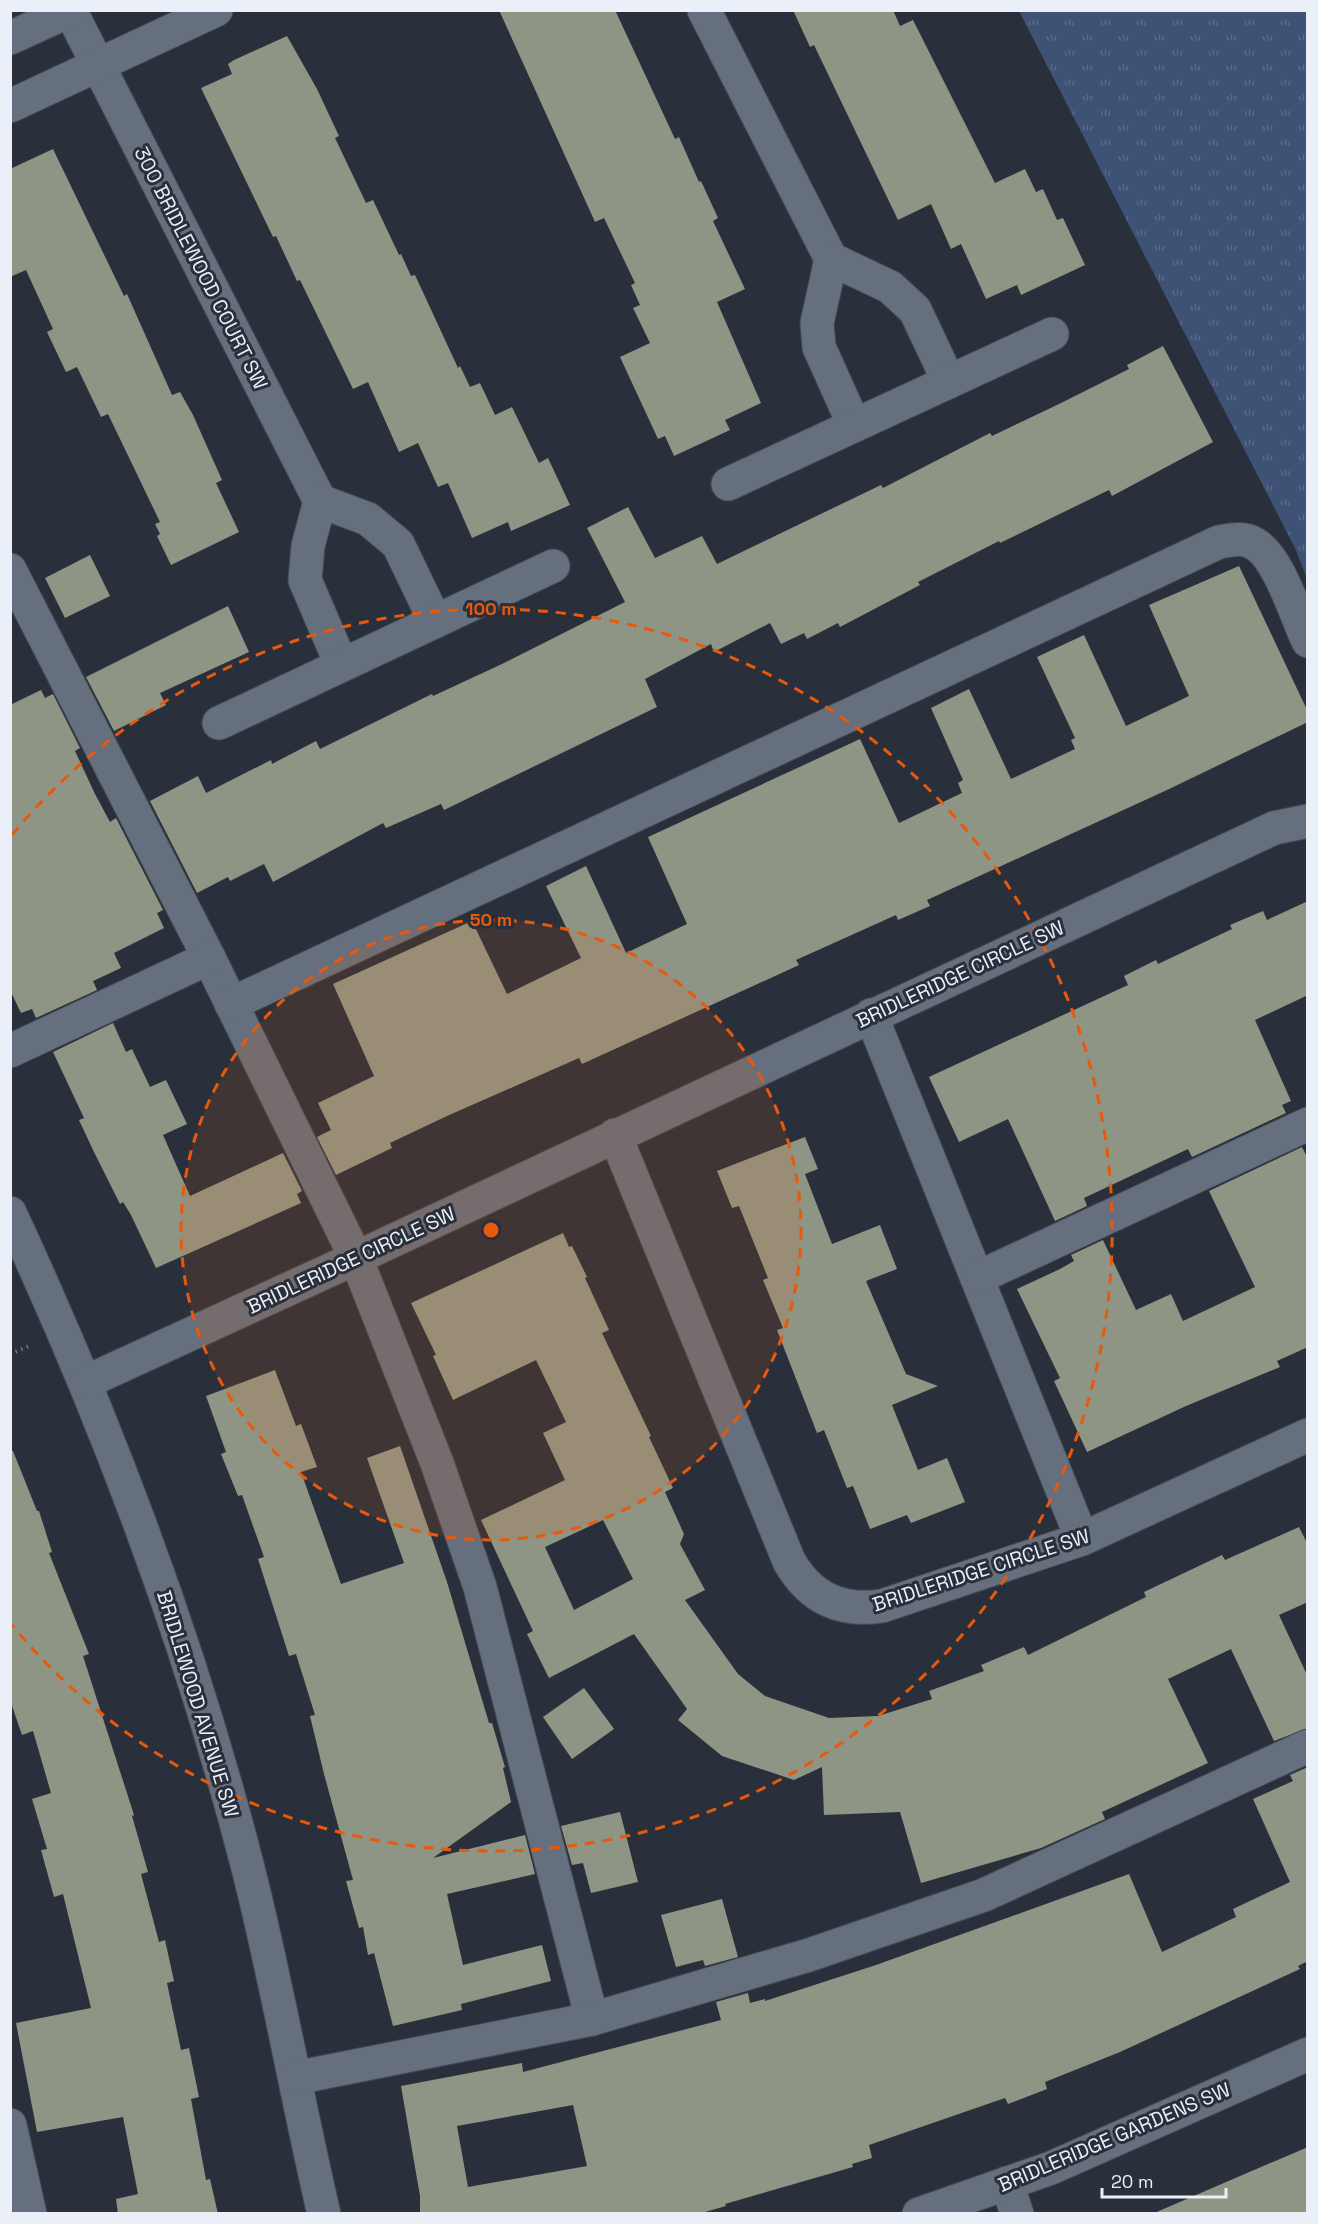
<svg xmlns="http://www.w3.org/2000/svg" width="1318" height="2224" font-family="'Space Grotesk',sans-serif">
	<style>
		.grass { fill: url(#grass-tufts) }
		.building { fill: #8f9585; fill-rule: evenodd }
		.lines { fill: none; stroke-linecap: round; stroke-linejoin: round }
		.minor-casing { stroke: #454c56; stroke-width: 35 }
		.path { stroke: #6e747f; stroke-width: 4; stroke-dasharray: 1.5 4.5; stroke-linecap: butt }
		.minor { stroke: #666f7d; stroke-width: 33 }
		.ring { fill: none; stroke: #e8590c; stroke-width: 3; stroke-dasharray: 10 8 }
		.labels { text-anchor: middle; stroke-width: 6; stroke-linejoin: round; paint-order: stroke }
		.street-label { font-size: 20px; fill: #ebf0f8; stroke: #29303c }
		.centre { fill: #e8590c; stroke: #29303c; stroke-width: 3 }
		.ring-label { font-size: 18px; text-anchor: middle; font-weight: bold; fill: #e8590c; stroke: #29303c; stroke-width: 6; stroke-linejoin: round; paint-order: stroke }
	</style>
	<defs>
		<pattern id="grass-tufts" width="24" height="20" patternUnits="userSpaceOnUse" patternTransform="scale(1.5)"><rect width="24" height="20" fill="#3d5274"/><path d="M3 7l-1-3M5 7V3M7 7l1-3M15 17l-1-3M17 17v-4M19 17l1-3" fill="none" stroke="#596b89"/></pattern>
	</defs>
	<rect width="100%" height="100%" fill="#29303c"/>
	<path class="grass" d="M 1019,11 L 1307,11 L 1307,579 L 1295,548 Z"/>
	<g class="building">
		<path d="M 499,10 L 615,10 L 675,139 L 679,137 L 699,182 L 701,181 L 718,218 L 713,221 L 745,289 L 717,302 L 761,403 L 725,420 L 730,430 L 674,456 L 665,436 L 658,439 L 620,357 L 650,343 L 633,308 L 640,305 L 631,285 L 635,283 L 604,218 L 595,222 Z"/>
		<path d="M 793,10 L 893,10 L 900,26 L 913,20 L 995,183 L 1025,169 L 1036,192 L 1043,189 L 1057,220 L 1063,218 L 1085,265 L 1021,295 L 1017,285 L 986,299 L 961,244 L 951,249 L 931,204 L 898,220 L 814,45 L 810,47 Z"/>
		<path d="M 287,36 L 317,89 L 339,136 L 335,138 L 366,203 L 373,200 L 399,255 L 401,254 L 411,276 L 415,275 L 458,368 L 460,366 L 470,387 L 480,383 L 495,415 L 512,407 L 539,463 L 548,458 L 570,505 L 511,531 L 508,522 L 472,538 L 448,483 L 438,487 L 418,443 L 399,452 L 368,382 L 353,389 L 300,280 L 297,281 L 276,236 L 273,237 L 201,88 L 232,74 L 228,64 L 234,60 Z"/>
		<path d="M 53,149 L 124,296 L 127,294 L 172,395 L 180,392 L 193,415 L 222,480 L 216,483 L 239,532 L 171,565 L 157,536 L 160,534 L 155,524 L 160,522 L 108,414 L 101,417 L 77,367 L 66,372 L 47,332 L 53,329 L 26,270 L 10,277 L 10,169 Z"/>
		<path d="M 1163,346 L 1213,442 L 1112,496 L 1109,490 L 1000,543 L 999,541 L 918,582 L 920,585 L 840,627 L 838,623 L 807,639 L 804,633 L 781,644 L 770,623 L 714,652 L 711,644 L 645,679 L 657,707 L 444,810 L 441,804 L 386,828 L 383,823 L 273,882 L 264,864 L 230,881 L 228,877 L 197,893 L 150,801 L 198,776 L 206,793 L 271,760 L 272,764 L 316,741 L 320,749 L 432,694 L 433,696 L 502,664 L 625,602 L 587,528 L 628,507 L 655,558 L 702,536 L 717,564 L 881,485 L 883,488 L 990,433 L 992,436 L 1057,405 L 1129,369 L 1127,365 Z"/>
		<path d="M 90,555 L 110,596 L 65,618 L 45,578 Z"/>
		<path d="M 1239,566 L 1308,712 L 1308,722 L 1167,790 L 927,900 L 930,906 L 898,920 L 896,915 L 796,960 L 799,965 L 582,1064 L 579,1058 L 447,1116 L 390,1143 L 392,1148 L 336,1175 L 317,1137 L 331,1130 L 318,1103 L 374,1076 L 333,984 L 472,921 L 507,994 L 581,958 L 546,886 L 586,866 L 626,953 L 687,924 L 648,837 L 860,739 L 899,823 L 962,793 L 958,783 L 963,780 L 931,708 L 969,689 L 1011,779 L 1075,749 L 1071,740 L 1075,738 L 1037,657 L 1084,635 L 1126,726 L 1189,696 L 1149,605 Z"/>
		<path d="M 228,606 L 249,652 L 160,693 L 166,705 L 114,731 L 86,677 Z"/>
		<path d="M 41,690 L 45,698 L 53,694 L 80,748 L 75,751 L 95,794 L 110,822 L 116,818 L 163,910 L 157,913 L 164,928 L 114,953 L 121,968 L 93,981 L 97,990 L 36,1018 L 32,1009 L 21,1013 L 10,990 L 10,705 Z"/>
		<path d="M 1308,901 L 1308,995 L 1255,1020 L 1291,1101 L 1282,1105 L 1286,1113 L 1192,1157 L 1188,1149 L 1084,1198 L 1087,1206 L 1055,1221 L 1008,1119 L 959,1142 L 929,1077 L 1128,985 L 1124,976 L 1156,960 L 1158,964 L 1232,929 L 1230,925 L 1263,911 L 1267,920 Z"/>
		<path d="M 113,1023 L 126,1052 L 132,1049 L 150,1087 L 166,1080 L 187,1124 L 163,1135 L 190,1196 L 283,1153 L 302,1191 L 297,1194 L 301,1203 L 156,1268 L 131,1215 L 123,1202 L 120,1204 L 93,1150 L 79,1120 L 84,1118 L 53,1052 Z"/>
		<path d="M 805,1137 L 818,1169 L 805,1174 L 832,1244 L 880,1225 L 897,1269 L 866,1281 L 906,1374 L 938,1386 L 892,1405 L 918,1470 L 947,1458 L 965,1502 L 911,1523 L 907,1515 L 870,1529 L 853,1486 L 847,1488 L 824,1430 L 817,1433 L 777,1330 L 783,1328 L 763,1280 L 768,1278 L 739,1206 L 732,1208 L 717,1171 Z"/>
		<path d="M 1302,1147 L 1308,1159 L 1308,1347 L 1277,1361 L 1280,1367 L 1186,1406 L 1087,1452 L 1054,1381 L 1060,1378 L 1017,1289 L 1060,1269 L 1074,1261 L 1071,1255 L 1103,1240 L 1136,1310 L 1171,1294 L 1183,1321 L 1255,1287 L 1209,1191 Z"/>
		<path d="M 563,1233 L 569,1247 L 572,1246 L 587,1277 L 585,1278 L 609,1330 L 602,1333 L 651,1436 L 649,1437 L 673,1488 L 665,1492 L 684,1534 L 680,1544 L 705,1590 L 685,1600 L 738,1674 L 765,1696 L 829,1718 L 878,1716 L 932,1699 L 929,1691 L 984,1671 L 981,1665 L 1024,1647 L 1028,1655 L 1146,1597 L 1144,1592 L 1222,1555 L 1225,1560 L 1299,1527 L 1308,1545 L 1308,1602 L 1279,1615 L 1308,1677 L 1308,1728 L 1274,1741 L 1231,1649 L 1168,1679 L 1208,1763 L 1102,1812 L 1105,1819 L 1041,1848 L 921,1883 L 900,1812 L 824,1815 L 822,1767 L 794,1780 L 722,1756 L 678,1720 L 687,1709 L 634,1634 L 549,1678 L 527,1634 L 533,1631 L 481,1520 L 565,1480 L 543,1433 L 566,1422 L 536,1360 L 453,1400 L 433,1356 L 436,1355 L 411,1303 ZM 603,1520 L 633,1579 L 574,1610 L 545,1547 Z"/>
		<path d="M 275,1370 L 296,1426 L 301,1424 L 317,1467 L 301,1472 L 341,1584 L 404,1563 L 367,1458 L 400,1446 L 447,1582 L 489,1723 L 492,1723 L 505,1767 L 503,1768 L 511,1802 L 433,1858 L 525,1835 L 535,1874 L 447,1894 L 463,1965 L 542,1945 L 551,1981 L 461,2004 L 462,2010 L 393,2026 L 374,1953 L 368,1955 L 363,1927 L 359,1928 L 346,1881 L 353,1880 L 324,1774 L 310,1716 L 315,1715 L 296,1654 L 289,1656 L 258,1559 L 264,1557 L 242,1495 L 238,1496 L 221,1454 L 226,1452 L 206,1396 Z"/>
		<path d="M 10,1451 L 13,1451 L 37,1511 L 39,1511 L 52,1552 L 49,1553 L 89,1654 L 83,1656 L 134,1815 L 132,1816 L 148,1872 L 141,1874 L 159,1942 L 165,1940 L 174,1981 L 167,1983 L 181,2050 L 189,2048 L 199,2097 L 191,2099 L 206,2180 L 210,2179 L 218,2214 L 118,2214 L 116,2199 L 138,2194 L 123,2117 L 37,2132 L 16,2023 L 91,2008 L 63,1894 L 54,1897 L 41,1850 L 47,1849 L 32,1799 L 51,1793 L 33,1731 L 22,1735 L 10,1700 Z"/>
		<path d="M 584,1688 L 614,1729 L 572,1759 L 543,1717 Z"/>
		<path d="M 1308,1767 L 1308,1961 L 1298,1966 L 1300,1969 L 1120,2052 L 1045,2082 L 1047,2089 L 1008,2104 L 1005,2098 L 869,2145 L 872,2158 L 852,2164 L 853,2167 L 725,2204 L 726,2206 L 698,2214 L 420,2214 L 420,2196 L 401,2086 L 522,2063 L 523,2072 L 721,2020 L 716,2002 L 748,1993 L 750,2003 L 765,1999 L 765,2001 L 876,1965 L 1129,1874 L 1162,1952 L 1236,1917 L 1233,1909 L 1290,1882 L 1253,1799 L 1293,1781 L 1290,1775 ZM 573,2105 L 587,2166 L 468,2187 L 457,2126 Z"/>
		<path d="M 620,1812 L 638,1882 L 591,1893 L 583,1863 L 572,1865 L 561,1826 Z"/>
		<path d="M 722,1899 L 738,1957 L 705,1966 L 703,1960 L 676,1967 L 661,1915 Z"/>
		<path d="M 1308,2147 L 1308,2214 L 1152,2214 L 1247,2173 Z"/>
	</g>
	<g class="lines">
		<defs>
			<g id="minor">
				<path d="M 70,10 L 320,501"/>
				<path d="M 704,10 L 831,259"/>
				<path d="M 10,38 L 71,10"/>
				<path d="M 10,106 L 216,10"/>
				<path d="M 854,425 L 819,347 L 817,323 L 831,259 L 890,287 L 915,310 L 949,382"/>
				<path d="M 728,484 L 1052,334"/>
				<path d="M 10,570 L 209,958 L 356,1258 L 437,1463 L 480,1587 L 592,2019"/>
				<path d="M 341,664 L 305,580 L 308,546 L 320,501 L 368,519 L 398,544 L 435,621"/>
				<path d="M 219,723 L 553,566"/>
				<path d="M 231,1004 L 1219,542 C 1231,540 1244,537 1255,544 C 1279,558 1296,616 1308,641"/>
				<path d="M 871,1015 L 1082,1539"/>
				<path d="M 10,1051 L 209,958"/>
				<path d="M 615,1135 L 789,1561 C 810,1598 841,1612 882,1606 L 1082,1539 L 1308,1435"/>
				<path d="M 10,1213 C 108,1424 190,1642 248,1868 C 277,1982 297,2099 324,2214"/>
				<path d="M 977,1278 L 1308,1124"/>
				<path d="M 86,1382 L 356,1258 L 1274,828 L 1308,821"/>
				<path d="M 295,2078 L 592,2019 L 809,1955 L 984,1895 L 1308,1746"/>
				<path d="M 10,2125 L 30,2214"/>
				<path d="M 1007,2183 L 1017,2214"/>
				<path d="M 919,2214 L 1051,2168 L 1308,2054"/>
			</g>
		</defs>
		<use href="#minor" class="minor-casing"/>
		<path class="path" d="M 10,1354 L 29,1346"/>
		<use href="#minor" class="minor"/>
	</g>
	<circle cx="491" cy="1230" r="310" fill="#e8590c" fill-opacity=".12"/>
	<g class="ring">
		<circle cx="491" cy="1230" r="310"/>
		<path d="M12 835A621 621 0 1 1 12 1625"/>
	</g>
	<g class="labels">
		<g class="street-label">
			<text transform="translate(201 268) rotate(63)" y="7">300 BRIDLEWOOD COURT SW</text>
			<text transform="translate(960 974) rotate(-25)" y="7">BRIDLERIDGE CIRCLE SW</text>
			<text transform="translate(351 1260) rotate(-25)" y="7">BRIDLERIDGE CIRCLE SW</text>
			<text transform="translate(981 1570) rotate(-18)" y="7">BRIDLERIDGE CIRCLE SW</text>
			<text transform="translate(198 1704) rotate(73)" y="7">BRIDLEWOOD AVENUE SW</text>
			<text transform="translate(1114 2137) rotate(-23)" y="7">BRIDLERIDGE GARDENS SW</text>
		</g>
	</g>
	<circle cx="491" cy="1230" r="9" class="centre"/>
	<g class="ring-label">
		<text x="491" y="615">100 m</text>
		<text x="491" y="926">50 m</text>
	</g>
	<rect width="1318" height="2224" fill="none" stroke="#ebf0f8" stroke-width="24"/>
	<path d="M1102 2188v9h124v-9" fill="none" stroke="#ebf0f8" stroke-width="3"/>
	<text x="1111" y="2188" font-size="18" fill="#ebf0f8" stroke="#29303c" stroke-width="4.5" paint-order="stroke">20 m</text>
</svg>
